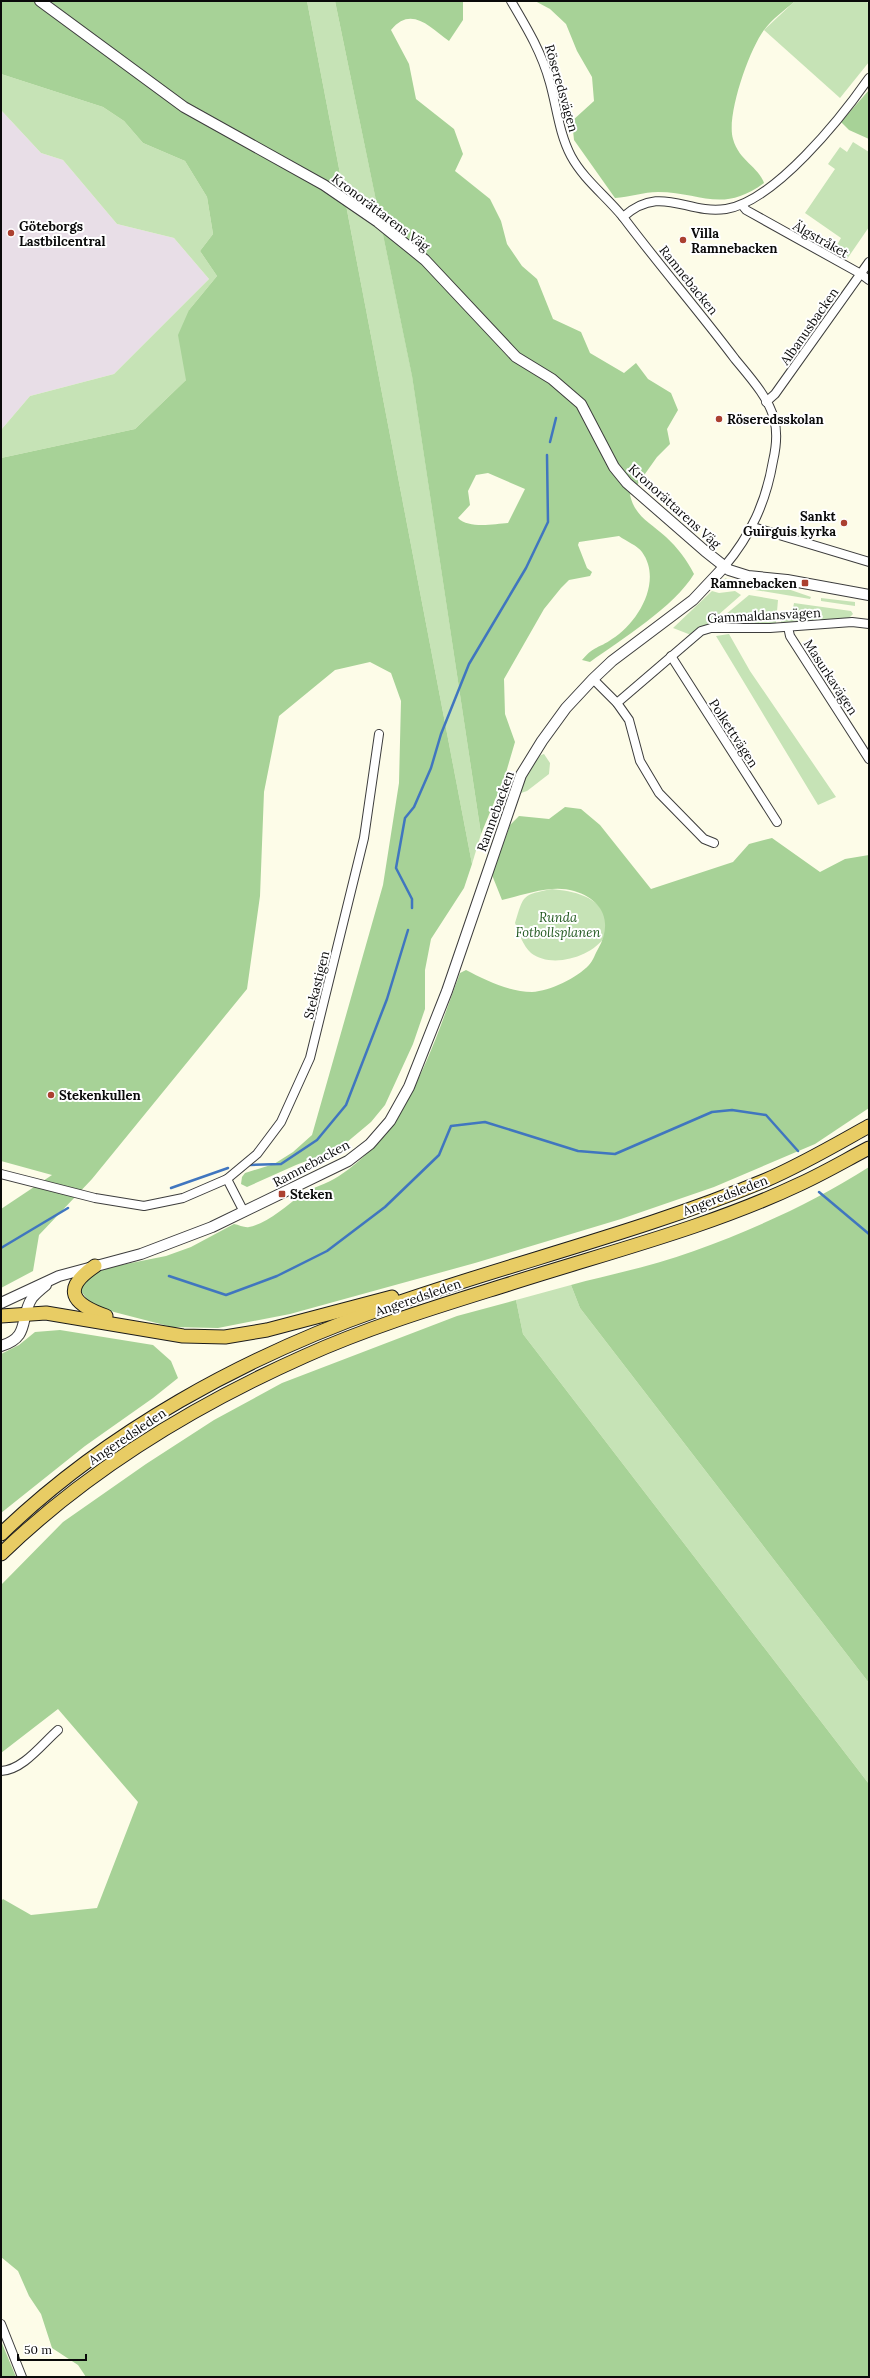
<svg xmlns="http://www.w3.org/2000/svg" width="870" height="2378" font-family="Lora,serif">
	<style>
		.industrial { fill: #e8dee7 }
		.green { fill: #c6e3b6 }
		.forest { fill: #a7d297; fill-rule: evenodd }
		.lines { fill: none; stroke-linecap: round; stroke-linejoin: round }
		.stream { stroke: #4076bf; stroke-width: 2.5 }
		.minor-casing { stroke: #3d3d3d; stroke-width: 10 }
		.tertiary-casing { stroke: #3d3d3d; stroke-width: 12 }
		.trunk-casing { stroke: #1b1b1b; stroke-width: 15 }
		.minor { stroke: #fff; stroke-width: 8 }
		.tertiary { stroke: #fff; stroke-width: 10 }
		.trunk { stroke: #e8cc64; stroke-width: 13 }
		.poi-dot { fill: #ab4030; stroke: #fff; stroke-width: 1.5 }
		.labels { text-anchor: middle; stroke-width: 4; stroke-linejoin: round; paint-order: stroke }
		.street-label { font-size: 13px; fill: #0a0a0a; stroke: #fff }
		.poi-label { font-size: 13px; font-weight: bold; fill: #0a0a0a; stroke: #fff; text-anchor: start }
		.park-label { font-size: 13px; font-style: italic; fill: #235a21; stroke: #fff }
	</style>
	<rect width="100%" height="100%" fill="#fdfce8"/>
	<path class="industrial" d="M 1,110 L 41,153 L 63,160 L 117,224 L 174,238 L 209,279 L 114,374 L 30,396 L 1,430 Z"/>
	<g class="green">
		<path d="M 307,1 L 335,1 L 412,375 L 481,834 L 472,864 Z"/>
		<path d="M 795,1 L 866,1 L 869,4 L 869,62 L 840,98 L 764,30 Z"/>
		<path d="M 1,74 L 103,107 L 124,121 L 143,143 L 185,161 L 207,197 L 213,234 L 200,251 L 217,276 L 189,310 L 186,380 L 135,429 L 1,458 L 1,430 L 30,396 L 114,374 L 209,279 L 174,238 L 117,224 L 63,160 L 41,153 L 1,110 Z"/>
		<path d="M 853,142 L 869,152 L 869,227 L 847,259 L 833,252 L 841,238 L 805,213 L 835,169 L 828,164 L 840,147 L 847,152 Z"/>
		<path d="M 726,578 L 732,586 L 719,588 L 714,586 Z"/>
		<path d="M 739,582 L 785,588 L 811,597 L 810,599 L 743,588 Z"/>
		<path d="M 712,591 L 719,593 L 735,591 L 741,595 L 709,623 L 691,635 L 673,628 Z"/>
		<path d="M 749,595 L 778,600 L 776,623 L 726,624 L 725,615 Z"/>
		<path d="M 821,598 L 855,602 L 855,606 L 821,601 Z"/>
		<path d="M 794,603 L 851,611 L 853,614 L 849,618 L 781,623 L 781,617 L 788,617 L 788,613 L 793,608 Z"/>
		<path d="M 729,634 L 750,671 L 836,797 L 818,805 L 716,636 Z"/>
		<path d="M 544,754 L 550,763 L 549,774 L 527,791 L 521,793 C 521,780 531,763 541,755 Z"/>
		<path d="M 552,889 C 572,891 601,896 606,920 C 607,925 605,931 605,936 C 593,957 551,969 531,953 C 523,946 519,933 515,923 C 524,894 522,895 552,889 Z"/>
		<path d="M 571,1285 L 580,1308 L 869,1683 L 869,1784 L 523,1334 L 516,1300 Z"/>
	</g>
	<g class="forest">
		<path d="M 1,1 L 307,1 L 472,864 L 464,888 L 431,939 L 425,970 L 425,1009 L 413,1044 L 385,1105 L 371,1122 L 340,1148 L 296,1165 L 247,1187 L 241,1184 L 242,1177 L 245,1173 L 274,1164 L 293,1152 L 312,1135 L 383,885 L 399,783 L 401,701 L 391,673 L 370,662 L 335,670 L 279,716 L 264,792 L 260,896 L 247,989 L 92,1179 L 39,1235 L 33,1271 L 1,1288 L 1,1209 L 52,1175 L 1,1161 L 1,458 L 135,429 L 186,380 L 178,335 L 189,310 L 217,276 L 200,251 L 213,234 L 207,197 L 185,161 L 143,143 L 124,121 L 103,107 L 1,74 Z"/>
		<path d="M 335,1 L 463,1 L 463,20 L 449,41 C 430,27 411,5 391,30 L 409,64 L 416,99 L 454,129 L 463,154 L 455,171 L 490,199 L 501,221 L 507,244 L 522,266 L 537,279 L 553,319 L 581,332 L 590,353 L 624,373 L 636,363 L 648,379 L 671,393 L 678,410 L 667,429 L 670,444 L 657,457 L 630,495 C 635,517 651,523 666,537 C 677,547 687,560 694,574 C 674,607 622,639 590,662 L 582,660 C 595,645 598,649 612,639 C 638,623 663,581 642,552 C 638,546 626,541 619,536 L 579,542 L 578,545 L 587,568 L 592,572 L 590,576 L 569,580 L 561,588 L 544,609 L 504,679 L 505,714 L 515,742 L 505,776 L 481,834 L 412,376 ZM 488,473 L 525,489 L 508,523 C 494,524 469,529 458,518 L 470,505 L 468,491 L 476,475 Z"/>
		<path d="M 535,1 L 795,1 C 785,10 772,19 764,30 C 749,50 726,116 733,139 C 739,161 759,167 764,183 C 722,214 701,192 658,192 C 644,192 629,197 615,198 L 574,140 L 572,121 L 594,101 L 592,77 L 577,51 L 566,24 L 550,9 Z"/>
		<path d="M 869,90 L 869,139 L 849,130 L 841,122 Z"/>
		<path d="M 565,807 L 581,809 L 600,825 L 651,889 L 733,862 L 749,844 L 772,838 L 820,872 L 845,859 L 869,855 L 869,1108 L 815,1144 L 714,1187 L 621,1219 L 475,1263 L 290,1314 L 218,1328 L 172,1327 L 114,1312 L 90,1303 L 81,1291 L 84,1281 L 101,1269 L 166,1256 L 191,1247 L 234,1224 C 239,1225 245,1228 249,1227 C 268,1223 286,1206 301,1195 C 313,1187 327,1184 339,1176 C 408,1131 433,1046 460,973 L 466,970 C 485,980 510,992 532,992 C 550,991 577,978 589,965 C 593,961 595,954 598,949 C 613,923 604,900 574,891 C 551,884 524,895 502,900 L 492,875 L 510,825 L 519,816 L 549,819 Z"/>
		<path d="M 869,1167 L 869,1683 L 580,1308 L 571,1285 C 611,1274 654,1266 694,1251 C 755,1229 814,1202 869,1167 Z"/>
		<path d="M 516,1300 L 523,1334 L 869,1784 L 869,2377 L 86,2377 L 78,2365 L 52,2348 L 41,2314 L 29,2296 L 18,2271 L 1,2257 L 1,1901 L 3,1899 L 31,1915 L 97,1908 L 138,1802 L 58,1709 L 1,1753 L 1,1585 L 63,1522 L 146,1464 L 214,1420 L 282,1383 L 457,1316 Z"/>
		<path d="M 60,1330 L 153,1345 L 171,1361 L 178,1378 L 153,1398 L 85,1446 L 1,1513 L 1,1354 L 19,1345 L 35,1332 Z"/>
		<path d="M 1,2341 L 16,2377 L 1,2377 Z"/>
	</g>
	<g class="lines">
		<g class="stream">
			<path d="M 550,442 L 556,418"/>
			<path d="M 412,908 L 412,899 L 396,868 L 405,818 L 414,807 L 431,768 L 441,734 L 469,664 L 526,568 L 548,522 L 547,455"/>
			<path d="M 250,1165 L 281,1164 L 317,1140 L 346,1105 L 387,999 L 408,930"/>
			<path d="M 171,1188 L 228,1168"/>
			<path d="M 819,1192 L 869,1234"/>
			<path d="M 1,1248 L 68,1208"/>
			<path d="M 169,1276 L 226,1295 L 277,1276 L 327,1251 L 385,1207 L 439,1155 L 451,1126 L 485,1122 L 578,1151 L 615,1154 L 712,1112 L 732,1110 L 766,1115 L 798,1151"/>
		</g>
		<defs>
			<g id="minor">
				<path d="M 511,1 C 527,28 542,53 550,83 C 557,108 559,133 571,156 C 584,180 606,196 623,217"/>
				<path d="M 742,205 L 746,210 L 861,274 L 869,280"/>
				<path d="M 766,402 L 775,394 L 869,262"/>
				<path d="M 753,527 L 869,562"/>
				<path d="M 724,567 C 751,535 766,502 773,461 C 776,448 778,433 774,419 C 769,398 749,376 735,359 C 699,311 659,265 623,217 C 661,183 686,215 726,209 C 775,201 841,118 869,78"/>
				<path d="M 788,627 L 790,636 L 869,759"/>
				<path d="M 671,656 L 777,822"/>
				<path d="M 593,679 L 617,703 L 629,720 L 640,761 L 659,793 L 704,839 L 714,843"/>
				<path d="M 617,703 L 701,631 L 711,628 L 770,628 L 852,622 L 869,624"/>
				<path d="M 1,1174 L 95,1198 L 144,1206 L 183,1198 L 227,1179"/>
				<path d="M 244,1212 L 227,1179 L 257,1154 L 281,1122 L 310,1058 L 364,838 L 379,734"/>
				<path d="M 1,1771 C 23,1770 42,1744 58,1730"/>
				<path d="M 1,2324 L 22,2377"/>
			</g>
			<g id="tertiary">
				<path d="M 40,1 L 184,107 L 324,185 L 378,222 L 425,260 L 516,357 L 552,379 L 581,404 L 614,467 L 627,483 L 705,551 L 729,570 L 748,576 L 787,580 L 869,595"/>
				<path d="M 1,1303 L 59,1276 L 141,1254 L 212,1227 L 348,1161 L 370,1144 L 390,1121 L 409,1087 L 447,991 L 521,775 L 542,741 L 566,708 L 593,679 L 612,661 L 693,600 L 724,567"/>
				<path d="M 1,1346 C 31,1337 19,1318 32,1298 C 36,1293 41,1289 46,1285"/>
			</g>
			<g id="trunk">
				<path d="M 95,1266 C 61,1289 72,1304 106,1316"/>
				<path d="M 1,1316 L 46,1313 L 183,1336 L 225,1337 L 267,1330 L 392,1297"/>
				<path d="M 1,1534 C 108,1431 244,1357 383,1308 C 510,1263 642,1232 766,1180 C 801,1165 835,1145 869,1126"/>
				<path d="M 1,1554 C 88,1470 195,1405 305,1356 C 369,1327 439,1306 506,1285 C 605,1253 707,1228 800,1184 C 824,1173 846,1160 869,1148"/>
			</g>
		</defs>
		<use href="#minor" class="minor-casing"/>
		<use href="#tertiary" class="tertiary-casing"/>
		<use href="#trunk" class="trunk-casing"/>
		<use href="#minor" class="minor"/>
		<use href="#tertiary" class="tertiary"/>
		<use href="#trunk" class="trunk"/>
	</g>
	<g class="poi-dot">
		<circle cx="11" cy="233" r="4"/>
		<circle cx="683" cy="240" r="4"/>
		<circle cx="719" cy="419" r="4"/>
		<circle cx="844" cy="523" r="4"/>
		<rect x="801" y="579" width="8" height="8" rx="2"/>
		<circle cx="51" cy="1095" r="4"/>
		<rect x="278" y="1190" width="8" height="8" rx="2"/>
	</g>
	<g class="labels">
		<g class="street-label">
			<text transform="translate(562 88) rotate(74)" y="5">Röseredsvägen</text>
			<text transform="translate(381 212) rotate(37)" y="5">Kronorättarens Väg</text>
			<text transform="translate(821 239) rotate(29)" y="5">Älgstråket</text>
			<text transform="translate(689 280) rotate(51)" y="5">Ramnebacken</text>
			<text transform="translate(809 326) rotate(-55)" y="5">Albanusbacken</text>
			<text transform="translate(675 506) rotate(42)" y="5">Kronorättarens Väg</text>
			<text transform="translate(764 615) rotate(-3)" y="5">Gammaldansvägen</text>
			<text transform="translate(831 677) rotate(57)" y="5">Masurkavägen</text>
			<text transform="translate(734 733) rotate(57)" y="5">Polkettvägen</text>
			<text transform="translate(495 811) rotate(-70)" y="5">Ramnebacken</text>
			<text transform="translate(316 985) rotate(-76)" y="5">Stekastigen</text>
			<text transform="translate(311 1163) rotate(-28)" y="5">Ramnebacken</text>
			<text transform="translate(725 1195) rotate(-21)" y="5">Angeredsleden</text>
			<text transform="translate(418 1297) rotate(-19)" y="5">Angeredsleden</text>
			<text transform="translate(127 1436) rotate(-34)" y="5">Angeredsleden</text>
		</g>
		<g class="poi-label">
			<text x="19" y="231">Göteborgs<tspan x="19" dy="15">Lastbilcentral</tspan></text>
			<text x="691" y="238">Villa<tspan x="691" dy="15">Ramnebacken</tspan></text>
			<text x="727" y="424">Röseredsskolan</text>
			<text x="836" y="521" text-anchor="end">Sankt<tspan x="836" dy="15">Guirguis kyrka</tspan></text>
			<text x="797" y="588" text-anchor="end">Ramnebacken</text>
			<text x="59" y="1100">Stekenkullen</text>
			<text x="290" y="1199">Steken</text>
		</g>
		<g class="park-label">
			<text x="558" y="922">Runda<tspan x="558" dy="15">Fotbollsplanen</tspan></text>
		</g>
	</g>
	<rect width="870" height="2378" fill="none" stroke="#0a0a0a" stroke-width="4"/>
	<path d="M18 2354v6h68v-6" fill="none" stroke="#0a0a0a" stroke-width="2"/>
	<text x="24" y="2354" font-size="12" fill="#0a0a0a" stroke="#ffffff" stroke-width="3" paint-order="stroke">50 m</text>
</svg>
